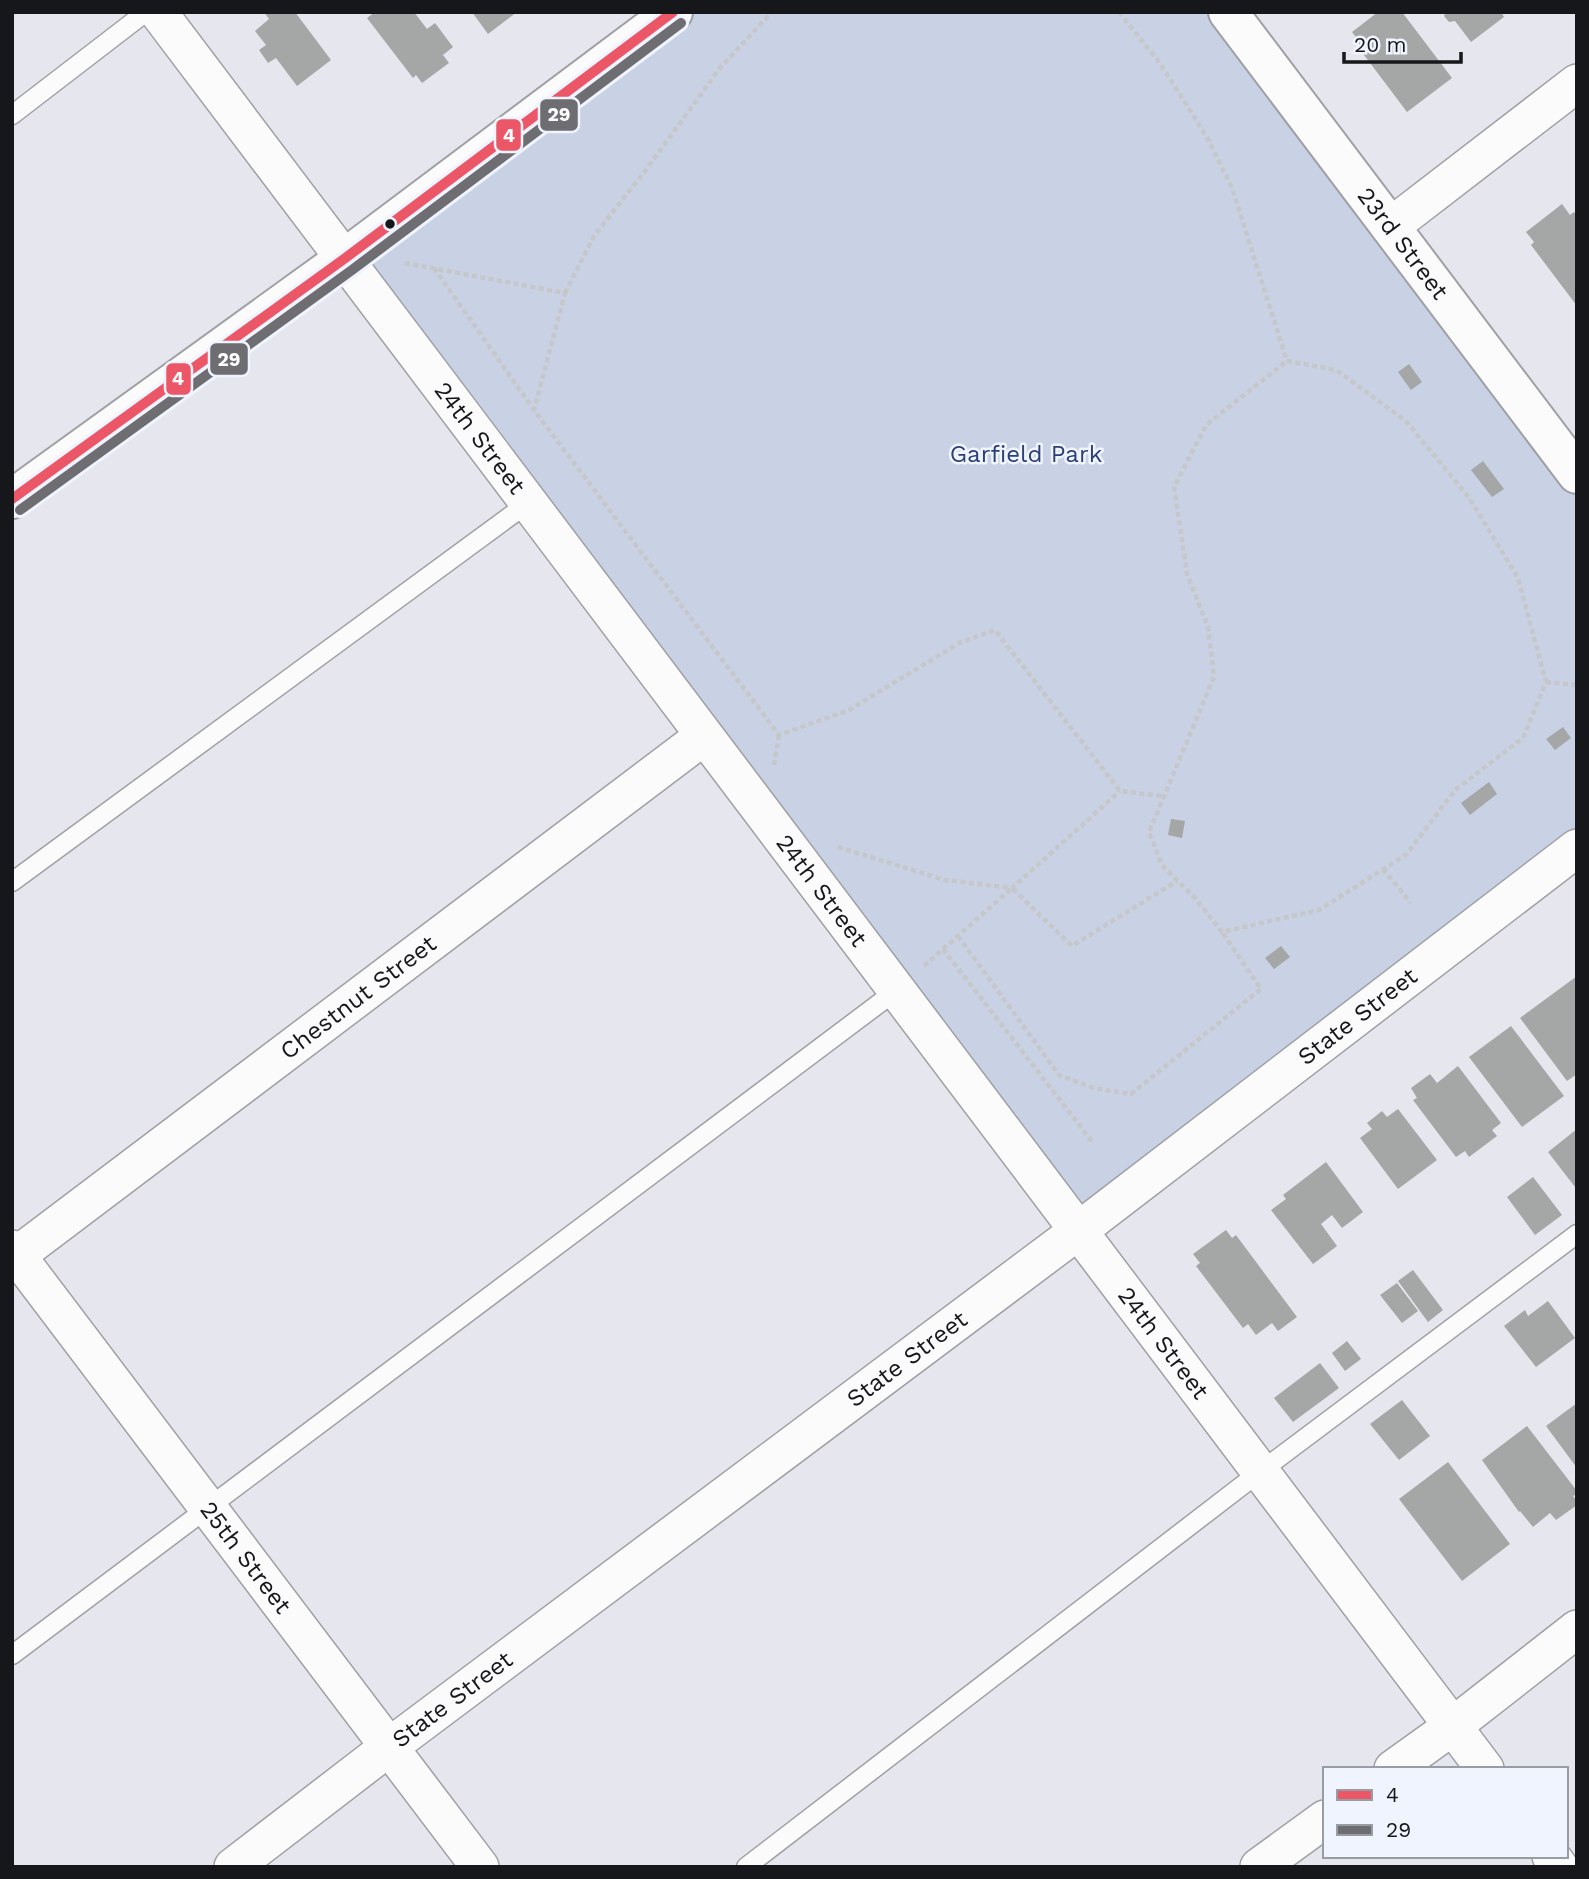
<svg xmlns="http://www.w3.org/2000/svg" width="1589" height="1879" font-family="'Work Sans',sans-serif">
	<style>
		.green { fill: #c9d1e4 }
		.building { fill: #a5a6a6 }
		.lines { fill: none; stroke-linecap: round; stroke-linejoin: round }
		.service-casing { stroke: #9ea0a4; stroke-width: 21 }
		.minor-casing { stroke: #9ea0a4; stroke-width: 40 }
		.tertiary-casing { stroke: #9ea0a4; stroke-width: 42 }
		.secondary-casing { stroke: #9ea0a4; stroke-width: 42 }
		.path { stroke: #c6c7c9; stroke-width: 4.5; stroke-dasharray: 5 3.5; stroke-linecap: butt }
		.service { stroke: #fbfbfc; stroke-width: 18 }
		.minor { stroke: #fbfbfc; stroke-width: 37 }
		.tertiary { stroke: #fbfbfc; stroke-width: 38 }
		.secondary { stroke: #fbfbfc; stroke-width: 38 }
		.bus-1-casing { stroke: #eff4fe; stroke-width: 16 }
		.bus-2-casing { stroke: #eff4fe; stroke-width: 16 }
		.bus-1 { stroke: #ec5767; stroke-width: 10 }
		.bus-2 { stroke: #6e6d72; stroke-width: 10 }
		.bus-dot { fill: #15171a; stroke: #eff4fe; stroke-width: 2.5 }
		.labels { text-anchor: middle; stroke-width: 5; stroke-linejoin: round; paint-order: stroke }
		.street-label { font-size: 24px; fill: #15171a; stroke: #eff4fe }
		.park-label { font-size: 24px; fill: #2b4079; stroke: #eff4fe }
		.line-badge { stroke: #eff4fe; stroke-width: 2.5 }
		.badge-label { font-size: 19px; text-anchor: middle; font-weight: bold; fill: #fff }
	</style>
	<rect width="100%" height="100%" fill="#e6e7ee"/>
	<path class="green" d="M 673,12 L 1228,12 L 1577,474 L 1577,848 L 1078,1231 L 344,259 Z"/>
	<g class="building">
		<path d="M 264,12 L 295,12 L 331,60 L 297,86 L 276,58 L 268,63 L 259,50 L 266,45 L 255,31 L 269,19 Z"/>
		<path d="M 375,12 L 414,12 L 427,29 L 435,23 L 453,47 L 443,55 L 449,63 L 422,83 L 416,75 L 413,78 L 367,18 Z"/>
		<path d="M 472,12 L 517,12 L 488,34 Z"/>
		<path d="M 1378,12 L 1402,12 L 1452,78 L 1407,112 L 1355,43 L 1358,40 L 1352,32 Z"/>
		<path d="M 1446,12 L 1501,12 L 1504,17 L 1471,42 L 1455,21 L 1449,22 L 1444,16 Z"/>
		<path d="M 1562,204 L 1570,215 L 1574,212 L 1577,216 L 1577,306 L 1531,245 L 1534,242 L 1526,232 Z"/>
		<path d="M 1409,364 L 1422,382 L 1411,390 L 1398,372 Z"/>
		<path d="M 1483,461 L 1504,489 L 1492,497 L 1471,470 Z"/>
		<path d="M 1563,727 L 1571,738 L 1555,750 L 1546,739 Z"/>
		<path d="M 1489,782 L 1497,794 L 1470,815 L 1461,803 Z"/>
		<path d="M 1171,819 L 1185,821 L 1182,838 L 1168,835 Z"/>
		<path d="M 1281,946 L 1290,957 L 1274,969 L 1265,958 Z"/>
		<path d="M 1577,976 L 1577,1074 L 1567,1081 L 1520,1018 Z"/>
		<path d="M 1511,1026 L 1564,1096 L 1522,1127 L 1469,1057 Z"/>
		<path d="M 1458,1066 L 1501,1123 L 1492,1130 L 1497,1136 L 1469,1157 L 1465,1151 L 1456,1157 L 1413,1100 L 1417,1098 L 1411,1088 L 1430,1074 L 1437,1083 Z"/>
		<path d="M 1398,1109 L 1437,1160 L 1398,1189 L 1360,1138 L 1372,1129 L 1367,1123 L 1382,1111 L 1387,1117 Z"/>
		<path d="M 1577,1129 L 1577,1186 L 1575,1187 L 1548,1152 Z"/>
		<path d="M 1326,1162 L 1363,1212 L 1342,1228 L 1332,1215 L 1321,1224 L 1337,1246 L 1313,1264 L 1271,1210 L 1286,1199 L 1283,1195 Z"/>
		<path d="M 1533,1177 L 1562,1215 L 1535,1235 L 1507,1197 Z"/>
		<path d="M 1226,1230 L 1232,1238 L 1236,1235 L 1297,1317 L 1278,1331 L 1272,1323 L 1256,1335 L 1248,1324 L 1243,1328 L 1196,1266 L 1200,1263 L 1193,1254 Z"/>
		<path d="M 1413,1270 L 1443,1310 L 1428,1322 L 1398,1281 Z"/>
		<path d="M 1397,1283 L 1418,1311 L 1402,1323 L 1380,1295 Z"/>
		<path d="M 1548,1301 L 1575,1338 L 1536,1367 L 1504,1326 L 1525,1310 L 1528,1316 Z"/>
		<path d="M 1347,1341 L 1361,1359 L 1345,1371 L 1332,1353 Z"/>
		<path d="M 1320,1363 L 1339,1388 L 1293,1422 L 1274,1398 Z"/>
		<path d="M 1402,1400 L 1430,1436 L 1399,1460 L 1370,1424 Z"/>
		<path d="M 1577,1403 L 1577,1468 L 1546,1426 Z"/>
		<path d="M 1527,1426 L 1577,1491 L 1577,1494 L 1573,1496 L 1577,1501 L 1577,1505 L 1556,1520 L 1550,1513 L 1533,1527 L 1520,1511 L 1519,1512 L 1482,1460 Z"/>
		<path d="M 1448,1462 L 1510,1544 L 1462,1581 L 1399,1499 Z"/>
	</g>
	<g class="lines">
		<defs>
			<g id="service">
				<path d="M 12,115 L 146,12"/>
				<path d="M 12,882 L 528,503"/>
				<path d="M 12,1655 L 897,990"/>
				<path d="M 746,1867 L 1261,1471 L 1577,1234"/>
			</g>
			<g id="minor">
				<path id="s1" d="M 158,12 L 1485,1769"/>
				<path d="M 1390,227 L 1577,83"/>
				<path id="s2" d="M 12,1249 L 480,1867"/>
				<path id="s3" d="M 12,1259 L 704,736"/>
				<path d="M 1393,1769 L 1453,1726 L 1577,1629"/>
				<path d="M 1551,1856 L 1559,1867"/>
				<path id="s4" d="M 233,1867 L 389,1747 L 1078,1231 L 1577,848"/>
				<path d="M 1259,1867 L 1325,1819"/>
			</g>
			<g id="tertiary">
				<path id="s5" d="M 1228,12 L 1577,474"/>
			</g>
			<path id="secondary" d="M 12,499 L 344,259 L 673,12"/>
		</defs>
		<use href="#service" class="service-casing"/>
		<use href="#minor" class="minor-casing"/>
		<use href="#tertiary" class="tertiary-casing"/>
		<use href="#secondary" class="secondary-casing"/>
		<g class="path">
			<path d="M 1119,12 L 1159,62 L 1207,137 L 1232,188 L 1287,361"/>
			<path d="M 405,263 L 565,293 L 534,410"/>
			<path d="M 434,268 L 534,410 L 779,735 L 849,710 L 961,642 L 995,630 L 1120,791 L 1164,796"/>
			<path d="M 565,293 L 594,236 L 645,171 L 720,68 L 772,12"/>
			<path d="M 1287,361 L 1336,370 L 1406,421 L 1470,499 L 1518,578 L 1546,682 L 1523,738 L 1455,790 L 1407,854 L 1319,910 L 1222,932 L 1195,898 L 1162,865 L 1149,832 L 1214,677 L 1208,627 L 1187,574 L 1174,487 L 1206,425 Z"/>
			<path d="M 1546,682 L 1577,685"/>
			<path d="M 774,765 L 779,735"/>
			<path d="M 838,847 L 945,880 L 1012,888 L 1120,791"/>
			<path d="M 1383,869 L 1411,903"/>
			<path d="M 958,936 L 1059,1075 L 1093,1088 L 1131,1094 L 1261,989 L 1222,932"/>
			<path d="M 943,949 L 1094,1144"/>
			<path d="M 924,966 L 1012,888 L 1072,946 L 1177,881"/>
		</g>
		<use href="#service" class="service"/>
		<use href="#minor" class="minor"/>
		<use href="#tertiary" class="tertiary"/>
		<use href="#secondary" class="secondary"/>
		<defs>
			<path id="bus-1" d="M 12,499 L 344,259 L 673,12"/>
			<path id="bus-2" d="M 20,510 L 352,270 L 681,23"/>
		</defs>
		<use href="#bus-1" class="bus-1-casing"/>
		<use href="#bus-2" class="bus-2-casing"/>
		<use href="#bus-1" class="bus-1"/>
		<use href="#bus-2" class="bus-2"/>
	</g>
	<circle class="bus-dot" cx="390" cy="224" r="6"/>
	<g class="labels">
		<g class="street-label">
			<text dy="8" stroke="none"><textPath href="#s5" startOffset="290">23rd Street</textPath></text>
			<text dy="8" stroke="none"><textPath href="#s1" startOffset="534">24th Street</textPath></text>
			<text dy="8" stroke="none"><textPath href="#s1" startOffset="1101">24th Street</textPath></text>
			<text dy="8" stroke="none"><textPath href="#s3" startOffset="434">Chestnut Street</textPath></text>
			<text dy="8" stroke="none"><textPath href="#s4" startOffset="1410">State Street</textPath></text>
			<text dy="8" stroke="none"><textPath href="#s1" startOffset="1668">24th Street</textPath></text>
			<text dy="8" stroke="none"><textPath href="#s4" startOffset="844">State Street</textPath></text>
			<text dy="8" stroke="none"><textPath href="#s2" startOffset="387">25th Street</textPath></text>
			<text dy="8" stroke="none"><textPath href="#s4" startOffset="276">State Street</textPath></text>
		</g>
		<g class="park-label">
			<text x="1026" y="462">Garfield Park</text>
		</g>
	</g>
	<g class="line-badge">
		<rect x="539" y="98" width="40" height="34" rx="7" fill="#6e6d72"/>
		<rect x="495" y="118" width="27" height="34" rx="7" fill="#ec5767"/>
		<rect x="209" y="342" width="40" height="34" rx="7" fill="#6e6d72"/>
		<rect x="165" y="362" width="27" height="34" rx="7" fill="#ec5767"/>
	</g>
	<g class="badge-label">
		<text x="559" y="121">29</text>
		<text x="509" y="142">4</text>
		<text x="229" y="366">29</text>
		<text x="178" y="385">4</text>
	</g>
	<rect width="1589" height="1879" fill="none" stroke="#15171a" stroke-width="28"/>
	<rect x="1323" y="1767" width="245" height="91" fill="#eff4fe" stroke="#989ca3" stroke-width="2"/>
	<rect x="1337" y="1790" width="35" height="10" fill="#ec5767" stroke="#989ca3" stroke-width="2"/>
	<text x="1386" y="1802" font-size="21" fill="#15171a">4</text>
	<rect x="1337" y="1825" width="35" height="10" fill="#6e6d72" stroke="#989ca3" stroke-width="2"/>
	<text x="1386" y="1837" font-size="21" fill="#15171a">29</text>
	<path d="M1344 52v10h117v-10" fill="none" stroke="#15171a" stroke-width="3.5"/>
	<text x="1354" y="52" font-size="21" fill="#15171a" stroke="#eff4fe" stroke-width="5" paint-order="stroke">20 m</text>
</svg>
